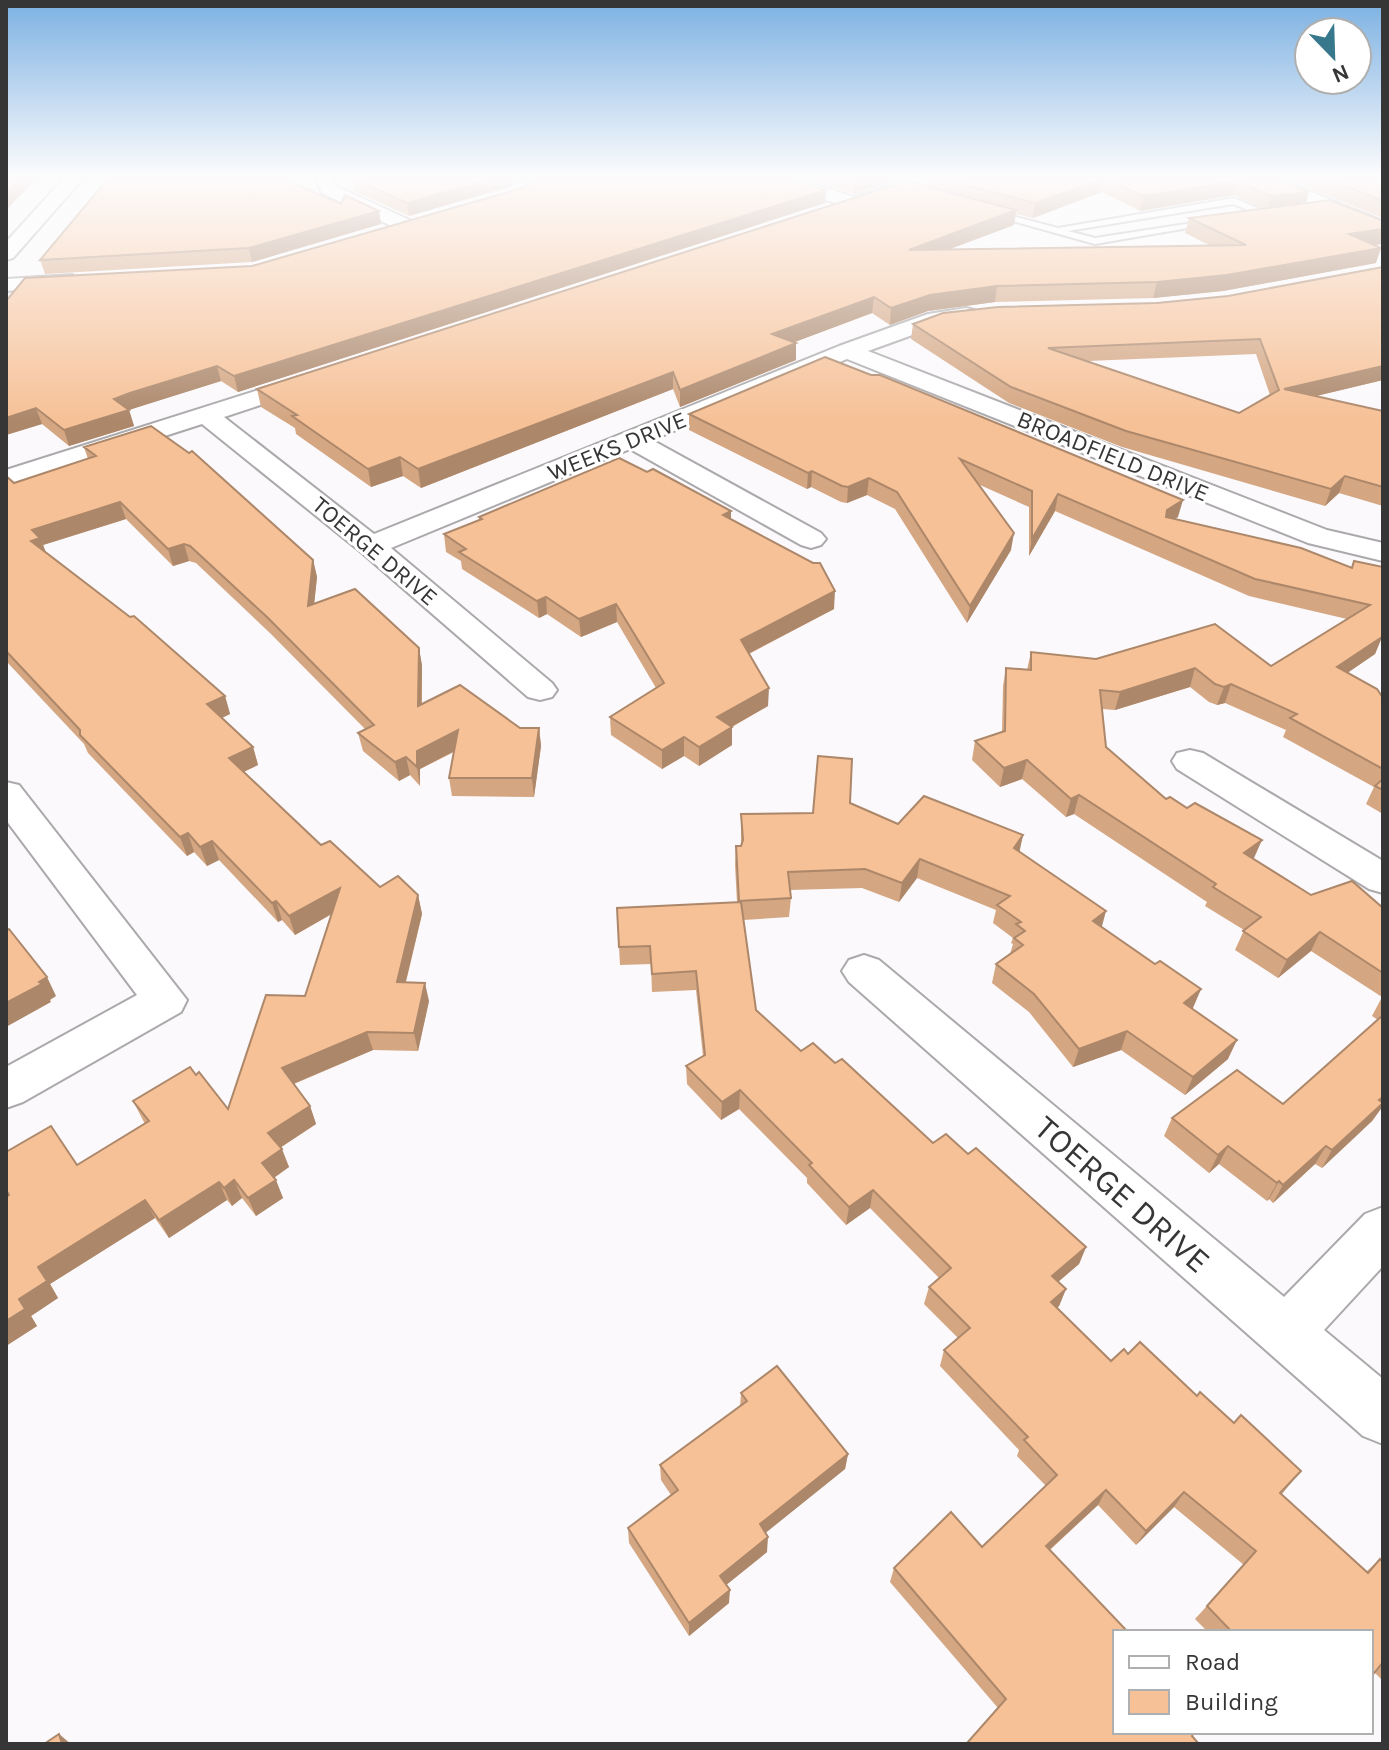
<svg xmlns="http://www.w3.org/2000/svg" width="1389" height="1750" font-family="Karla,sans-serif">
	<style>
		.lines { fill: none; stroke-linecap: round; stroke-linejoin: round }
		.lane-casing { stroke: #aba9ab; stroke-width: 4 }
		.street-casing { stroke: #aba9ab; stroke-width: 4 }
		.primary-casing { stroke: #aba9ab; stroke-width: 4 }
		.lane { fill: #fff; fill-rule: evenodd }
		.street { fill: #fff; fill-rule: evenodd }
		.primary { fill: #fff; fill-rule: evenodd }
		.wall { fill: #d4a682; fill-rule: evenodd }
		.shaded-wall { fill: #ac876a }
		.building { fill: #f6c197; stroke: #ac876a; stroke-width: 2; fill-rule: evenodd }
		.labels { text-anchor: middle; stroke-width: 6; stroke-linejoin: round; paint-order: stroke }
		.far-street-label { font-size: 24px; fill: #373637; stroke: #fff }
		.near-street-label { font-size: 34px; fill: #373637; stroke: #fff }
	</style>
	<rect width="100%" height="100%" fill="#fbf9fb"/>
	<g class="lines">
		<defs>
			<path id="lane" d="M 1234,198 L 1266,212 L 1249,220 L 1244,217 L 1253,212 L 1233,204 L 1068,231 L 1095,238 L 1212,220 L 1217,223 L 1095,244 L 984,213 L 989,210 L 1058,228 Z"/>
			<g id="street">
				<path d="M 67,175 L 86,175 L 13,258 L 6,260 L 6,242 Z"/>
				<path d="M 314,175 L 332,175 L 336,186 L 416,223 L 419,227 L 409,233 L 402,231 L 322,193 Z"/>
				<path d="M 758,175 L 785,175 L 854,197 L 921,175 L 949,175 L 946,179 L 851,208 L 761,179 Z"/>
				<path d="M 72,275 L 83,281 L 79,285 L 6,291 L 6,279 Z"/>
				<path d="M 966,308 L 974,310 L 977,315 L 974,320 L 940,325 L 868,351 L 1327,530 L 1383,543 L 1383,561 L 1308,543 L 847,359 L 652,440 L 821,533 L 826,539 L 821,545 L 811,548 L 801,545 L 630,449 L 391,548 L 552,683 L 557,690 L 552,697 L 540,700 L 528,697 L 361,552 L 202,424 L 6,487 L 6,470 L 309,374 L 318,376 L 321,381 L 318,386 L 224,417 L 374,534 L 839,346 L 928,314 Z"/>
				<path d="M 1190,750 L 1203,753 L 1383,861 L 1383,893 L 1369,889 L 1177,769 L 1172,761 L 1177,753 Z"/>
				<path d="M 6,782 L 19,785 L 187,1000 L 181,1012 L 23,1102 L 6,1108 L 6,1067 L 137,995 L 6,820 Z"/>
				<path d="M 864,955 L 879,960 L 1284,1297 L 1365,1214 L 1383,1207 L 1383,1266 L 1324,1330 L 1383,1379 L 1383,1444 L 1363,1436 L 849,982 L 842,971 L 849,960 Z"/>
			</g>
			<path id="primary" d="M 1243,175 L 1270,175 L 1383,221 L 1383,235 L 1246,179 Z"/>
		</defs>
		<use href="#lane" class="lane-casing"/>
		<use href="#street" class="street-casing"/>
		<use href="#primary" class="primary-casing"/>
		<use href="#lane" class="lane"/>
		<use href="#street" class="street"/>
		<use href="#primary" class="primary"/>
	</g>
	<g class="wall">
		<path d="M 111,175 L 281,175 L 280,177 L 341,204 L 379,211 L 381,224 L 252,262 L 45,274 L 40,260 Z"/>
		<path d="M 795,175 L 912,175 L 854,194 Z"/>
		<path d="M 927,175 L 1267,175 L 1306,203 L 1383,244 L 1374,245 L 1376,263 L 1223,291 L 1153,298 L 995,302 L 928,311 L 890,325 L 872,313 L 794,342 L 796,343 L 796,360 L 680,407 L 673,389 L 421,488 L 403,476 L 371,487 L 296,434 L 295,428 L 261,407 L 257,389 L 926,186 ZM 1102,192 L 1140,211 L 1234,195 L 1263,209 L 1189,218 L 1185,233 L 1211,246 L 950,249 L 1014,225 L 1016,214 L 1033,218 Z"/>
		<path d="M 1277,175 L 1383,175 L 1383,218 Z"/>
		<path d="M 352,178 L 509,187 L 409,216 L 354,191 Z"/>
		<path d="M 825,203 L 238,392 L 221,381 L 134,408 L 129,410 L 134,426 L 69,446 L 42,424 L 6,435 L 6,301 L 252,266 Z"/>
		<path d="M 1383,267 L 1383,380 L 1315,396 L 1383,411 L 1383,506 L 1339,493 L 1325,506 L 1122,447 L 1009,403 L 911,339 L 913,324 L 1228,296 ZM 1256,354 L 1270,395 L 1239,413 L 1088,361 Z"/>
		<path d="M 825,357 L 1178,517 L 1174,519 L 1351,568 L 1354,561 L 1382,637 L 1375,654 L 1348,672 L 1383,698 L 1383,814 L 1366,804 L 1374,787 L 1283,737 L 1286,730 L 1225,703 L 1217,705 L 1209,702 L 1190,687 L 1115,710 L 1102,709 L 1106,747 L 1166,799 L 1254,859 L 1311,895 L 1383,908 L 1383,1106 L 1372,1121 L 1322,1168 L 1315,1164 L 1273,1203 L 1269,1199 L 1267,1201 L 1219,1164 L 1209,1173 L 1164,1136 L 1172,1118 L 1283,1104 L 1378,1020 L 1372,1016 L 1382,997 L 1311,951 L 1278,978 L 1235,950 L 1244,930 L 1205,906 L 1207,902 L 1074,814 L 1066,817 L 1022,779 L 1000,787 L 972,760 L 975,741 L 1002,733 L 1003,686 L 1006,668 L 1027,670 L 1031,652 L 1096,659 L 1271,666 L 1347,619 L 1249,596 L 1055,511 L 1029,556 L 1029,507 L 980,485 L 1011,550 L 967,623 L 895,509 L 867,495 L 847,503 L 841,502 L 811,487 L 807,489 L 689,430 L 689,414 Z"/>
		<path d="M 84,447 L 313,560 L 317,577 L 314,604 L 419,648 L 422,666 L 422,704 L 520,728 L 539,728 L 541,746 L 534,797 L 452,796 L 449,778 L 454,752 L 420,769 L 420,786 L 410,775 L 399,781 L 363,751 L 358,733 L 365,729 L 271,634 L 196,563 L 189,561 L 173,566 L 126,519 L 43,545 L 46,553 L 225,696 L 230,714 L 222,718 L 253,747 L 258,765 L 244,772 L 321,845 L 380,887 L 418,895 L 422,914 L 406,982 L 429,1001 L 418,1051 L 373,1050 L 294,1084 L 310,1106 L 316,1124 L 280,1148 L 289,1167 L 274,1178 L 283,1198 L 256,1216 L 242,1198 L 232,1206 L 227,1200 L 169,1238 L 155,1218 L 50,1284 L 58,1298 L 31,1316 L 37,1326 L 6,1346 L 77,1165 L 145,1124 L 133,1101 L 196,1075 L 228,1109 L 305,996 L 332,914 L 295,935 L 282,920 L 278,922 L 219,860 L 207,866 L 194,852 L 187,856 L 88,753 L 84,744 L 6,661 L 6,476 L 14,483 L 88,459 Z"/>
		<path d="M 479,517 L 731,520 L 834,609 L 749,654 L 768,706 L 732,727 L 732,745 L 699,766 L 684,756 L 662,769 L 611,735 L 610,717 L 656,688 L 617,622 L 581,637 L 547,614 L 539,618 L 462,569 L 461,561 L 446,552 L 444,534 L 479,520 Z"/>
		<path d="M 850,803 L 898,824 L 1023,835 L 1019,851 L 1102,927 L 1155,964 L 1201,989 L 1192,1008 L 1228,1059 L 1185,1095 L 1121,1050 L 1073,1067 L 1029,1012 L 992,983 L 996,964 L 1010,954 L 1013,944 L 1011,943 L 1013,938 L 993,923 L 996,910 L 917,878 L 899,902 L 862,888 L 790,890 L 791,898 L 789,917 L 743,920 L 756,1010 L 801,1051 L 835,1063 L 933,1143 L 968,1154 L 1086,1247 L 1079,1264 L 1058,1282 L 1066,1289 L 1059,1306 L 1057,1308 L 1111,1361 L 1128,1354 L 1197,1396 L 1301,1471 L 1282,1494 L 1366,1572 L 1380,1559 L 1383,1562 L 1383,1681 L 1375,1673 L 1371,1632 L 1208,1632 L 1195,1619 L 1244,1565 L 1174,1507 L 1136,1545 L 1098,1505 L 1050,1550 L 1115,1732 L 1192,1736 L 1199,1744 L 966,1744 L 998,1708 L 890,1582 L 894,1568 L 982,1547 L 1046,1486 L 1017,1456 L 1019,1450 L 940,1366 L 944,1350 L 958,1338 L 924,1304 L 929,1287 L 939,1278 L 870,1208 L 846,1225 L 807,1183 L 807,1178 L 739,1109 L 721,1120 L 687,1084 L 686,1066 L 703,1056 L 696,990 L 652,992 L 651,964 L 620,965 L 617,908 L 737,902 L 735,865 L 736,846 L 741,846 L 741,814 L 813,813 Z"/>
		<path d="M 741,1393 L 848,1454 L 845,1469 L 765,1533 L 767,1552 L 726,1585 L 729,1603 L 689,1636 L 629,1543 L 628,1528 L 671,1495 L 661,1480 L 660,1465 L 740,1407 Z"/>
	</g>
	<g class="shaded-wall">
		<path d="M 23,175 L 40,175 L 6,210 L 6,193 Z"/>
		<path d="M 506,175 L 532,175 L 509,187 L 409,216 L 407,203 Z"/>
		<path d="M 874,175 L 912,175 L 854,194 L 855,181 Z"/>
		<path d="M 1105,178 L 1102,192 L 1033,218 L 1035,203 Z"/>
		<path d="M 1237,181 L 1234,195 L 1140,211 L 1143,196 Z"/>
		<path d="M 826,190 L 825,203 L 238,392 L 234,376 Z"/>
		<path d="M 1309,192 L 1305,206 L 1267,211 L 1271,196 Z"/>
		<path d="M 1016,210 L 1014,225 L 907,265 L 909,250 Z"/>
		<path d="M 379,211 L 381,224 L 252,262 L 249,248 Z"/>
		<path d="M 1383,229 L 1383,244 L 1344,249 L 1349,234 Z"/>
		<path d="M 1381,248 L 1376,263 L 1223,291 L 1153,298 L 1157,282 Z"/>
		<path d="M 997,286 L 995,302 L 928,311 L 890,325 L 891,308 L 930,295 Z"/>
		<path d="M 874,297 L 872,313 L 771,351 L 772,334 Z"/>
		<path d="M 796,343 L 796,360 L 680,407 L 680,390 Z"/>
		<path d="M 217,366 L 221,381 L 129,410 L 134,426 L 69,446 L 64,430 L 114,399 Z"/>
		<path d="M 1383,366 L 1383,380 L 1279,405 L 1284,389 Z"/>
		<path d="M 673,372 L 673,389 L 421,488 L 418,469 Z"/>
		<path d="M 36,408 L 42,424 L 6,435 L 6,418 Z"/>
		<path d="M 400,457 L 403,476 L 371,487 L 368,469 Z"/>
		<path d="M 812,471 L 811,487 L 807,489 L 808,473 Z"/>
		<path d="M 1345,476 L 1339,493 L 1325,506 L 1331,489 Z"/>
		<path d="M 869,478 L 867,495 L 847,503 L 848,487 Z"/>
		<path d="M 1058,494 L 1055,511 L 1029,556 L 1032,539 Z"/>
		<path d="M 1183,500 L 1178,517 L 1162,527 L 1167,510 Z"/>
		<path d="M 120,502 L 126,519 L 43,545 L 47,555 L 31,541 L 32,530 Z"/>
		<path d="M 731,511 L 731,528 L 723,515 Z"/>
		<path d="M 1014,533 L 1011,550 L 967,623 L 970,606 Z"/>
		<path d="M 184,544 L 189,561 L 173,566 L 168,549 Z"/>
		<path d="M 313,560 L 317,577 L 312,624 L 308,606 Z"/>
		<path d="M 835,591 L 834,609 L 740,658 L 741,640 Z"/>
		<path d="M 546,597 L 547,614 L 539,618 L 537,601 Z"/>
		<path d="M 616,604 L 617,622 L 581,637 L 579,619 Z"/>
		<path d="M 1382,637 L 1375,654 L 1330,685 L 1337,667 Z"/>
		<path d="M 419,648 L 422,666 L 421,724 L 418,706 Z"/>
		<path d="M 1195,668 L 1190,687 L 1115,710 L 1120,692 Z"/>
		<path d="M 1231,684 L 1225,703 L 1217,705 L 1224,687 Z"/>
		<path d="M 769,688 L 768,706 L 717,735 L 717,717 Z"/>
		<path d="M 225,696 L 230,714 L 213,722 L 207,704 Z"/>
		<path d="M 732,727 L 732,745 L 699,766 L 699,747 Z"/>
		<path d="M 539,728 L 541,746 L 534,797 L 532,778 Z"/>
		<path d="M 458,730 L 460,748 L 420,769 L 420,786 L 417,767 L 417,751 Z"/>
		<path d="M 684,737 L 684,756 L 662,769 L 662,750 Z"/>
		<path d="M 253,747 L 258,765 L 234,776 L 229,758 Z"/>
		<path d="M 406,757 L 410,775 L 399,781 L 395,762 Z"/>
		<path d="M 1027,760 L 1022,779 L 1000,787 L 1004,768 Z"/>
		<path d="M 1079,795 L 1074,814 L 1066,817 L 1071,799 Z"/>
		<path d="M 188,833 L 194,852 L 187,856 L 180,837 Z"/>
		<path d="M 1023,835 L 1019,854 L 1014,848 Z"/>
		<path d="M 1262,840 L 1254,858 L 1236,871 L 1244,853 Z"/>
		<path d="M 212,841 L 219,860 L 207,866 L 200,847 Z"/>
		<path d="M 920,859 L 917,878 L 899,902 L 902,883 Z"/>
		<path d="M 340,888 L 345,906 L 295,935 L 289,916 Z"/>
		<path d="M 418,895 L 422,914 L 401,1001 L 397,982 Z"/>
		<path d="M 276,901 L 282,920 L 278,922 L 272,903 Z"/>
		<path d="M 1106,911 L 1101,930 L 1093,921 Z"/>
		<path d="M 1320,932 L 1311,951 L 1278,978 L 1287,960 Z"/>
		<path d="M 47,977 L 56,996 L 50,1000 L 51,1002 L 6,1027 L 6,1003 Z"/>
		<path d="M 425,983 L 429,1001 L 418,1051 L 414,1033 Z"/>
		<path d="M 1201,989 L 1193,1008 L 1176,1021 L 1184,1003 Z"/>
		<path d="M 1127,1031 L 1121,1050 L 1073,1067 L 1079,1049 Z"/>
		<path d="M 367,1032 L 373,1050 L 288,1086 L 282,1068 Z"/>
		<path d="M 1237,1040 L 1228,1059 L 1185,1095 L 1193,1077 Z"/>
		<path d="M 740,1090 L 739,1109 L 721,1120 L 722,1102 Z"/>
		<path d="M 1383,1097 L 1383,1106 L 1372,1121 L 1322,1168 L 1332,1150 Z"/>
		<path d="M 310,1106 L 316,1124 L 275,1151 L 268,1133 Z"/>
		<path d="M 1228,1146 L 1219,1164 L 1209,1173 L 1218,1155 Z"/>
		<path d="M 1326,1146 L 1315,1164 L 1273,1203 L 1283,1185 Z"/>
		<path d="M 282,1149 L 289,1167 L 269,1181 L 262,1163 Z"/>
		<path d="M 234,1180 L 242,1198 L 232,1206 L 224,1188 Z"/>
		<path d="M 276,1180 L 283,1198 L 256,1216 L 248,1198 Z"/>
		<path d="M 1279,1181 L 1269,1199 L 1267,1201 L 1277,1183 Z"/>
		<path d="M 219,1182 L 227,1200 L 169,1238 L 159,1220 Z"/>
		<path d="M 873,1190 L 870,1208 L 846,1225 L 849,1207 Z"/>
		<path d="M 145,1200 L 155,1218 L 50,1284 L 58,1298 L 31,1316 L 37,1326 L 6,1346 L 6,1321 L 38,1267 Z"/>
		<path d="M 1086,1247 L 1079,1264 L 1045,1293 L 1052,1276 Z"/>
		<path d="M 1066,1289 L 1059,1306 L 1044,1319 L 1051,1302 Z"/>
		<path d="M 848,1454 L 845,1469 L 758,1539 L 760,1524 Z"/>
		<path d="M 1106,1490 L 1098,1505 L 1038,1560 L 1046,1546 Z"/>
		<path d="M 1184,1492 L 1174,1507 L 1136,1545 L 1146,1531 Z"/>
		<path d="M 768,1537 L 767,1552 L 720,1590 L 720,1576 Z"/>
		<path d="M 730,1590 L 729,1603 L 689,1636 L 689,1623 Z"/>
		<path d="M 59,1734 L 71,1744 L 62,1744 Z"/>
	</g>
	<g class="building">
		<path d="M 6,175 L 23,175 L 6,193 Z"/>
		<path d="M 111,175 L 275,175 L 341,204 L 345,195 L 379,211 L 249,248 L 40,260 Z"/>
		<path d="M 353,175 L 506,175 L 407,203 L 352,178 Z"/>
		<path d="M 543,175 L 779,175 L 826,190 L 234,376 L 217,366 L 130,393 L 114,399 L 129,410 L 64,430 L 36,408 L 6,418 L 6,301 L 25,278 L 252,266 L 522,188 Z"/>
		<path d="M 836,175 L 874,175 L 855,181 Z"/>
		<path d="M 928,175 L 1267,175 L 1309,192 L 1271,196 L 1237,181 L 1143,196 L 1105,178 L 1035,203 Z"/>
		<path d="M 1317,175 L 1383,175 L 1383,201 Z"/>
		<path d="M 907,181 L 1016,210 L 909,250 L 1246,245 L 1189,218 L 1330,200 L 1383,221 L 1383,229 L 1349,234 L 1381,248 L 1227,275 L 1157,282 L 997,286 L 930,295 L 891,308 L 874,297 L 772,334 L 796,343 L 680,390 L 673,372 L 418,469 L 400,457 L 368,469 L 292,416 L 297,415 L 257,389 Z"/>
		<path d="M 1383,267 L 1383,366 L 1284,389 L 1383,411 L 1383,487 L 1345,476 L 1331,489 L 1126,431 L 1011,387 L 913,324 L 943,313 L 998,307 L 1157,303 L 1228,296 ZM 1260,339 L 1279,390 L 1239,413 L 1048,348 Z"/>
		<path d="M 825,357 L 871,375 L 880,375 L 1183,500 L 1167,510 L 1166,517 L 1301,548 L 1352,568 L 1354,561 L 1383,567 L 1382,637 L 1337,667 L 1377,689 L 1383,698 L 1383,769 L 1290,718 L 1297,714 L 1231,684 L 1224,687 L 1215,684 L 1195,668 L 1120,692 L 1100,690 L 1106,747 L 1166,799 L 1170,797 L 1187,808 L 1195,803 L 1262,840 L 1244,853 L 1311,895 L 1352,881 L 1383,908 L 1383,973 L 1320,932 L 1287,960 L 1243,931 L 1261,917 L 1213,887 L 1216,884 L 1079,795 L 1071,799 L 1027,760 L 1004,768 L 975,741 L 1005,731 L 1006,668 L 1031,670 L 1031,652 L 1096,659 L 1215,624 L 1271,666 L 1370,605 L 1255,579 L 1058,494 L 1032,539 L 1032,491 L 960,459 L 1014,533 L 970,606 L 897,492 L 869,478 L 848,487 L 842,486 L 812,471 L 808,473 L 689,414 Z"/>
		<path d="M 151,426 L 189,453 L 192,451 L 313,560 L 308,606 L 355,589 L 419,648 L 418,706 L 460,685 L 520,728 L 539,728 L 532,778 L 449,778 L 458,730 L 417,751 L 417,767 L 406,757 L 395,762 L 358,733 L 374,725 L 267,617 L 190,546 L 184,544 L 168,549 L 120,502 L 32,530 L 40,538 L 31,541 L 130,617 L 134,616 L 225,696 L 207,704 L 253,747 L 229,758 L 321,845 L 330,841 L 380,887 L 398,876 L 418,895 L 397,982 L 425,983 L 414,1033 L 367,1032 L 282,1068 L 310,1106 L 268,1133 L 282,1149 L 262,1163 L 276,1180 L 248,1198 L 234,1180 L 224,1188 L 219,1182 L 159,1220 L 145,1200 L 38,1267 L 47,1281 L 19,1299 L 25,1309 L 6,1321 L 6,1197 L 9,1195 L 6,1190 L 6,1152 L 51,1126 L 77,1165 L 149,1121 L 133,1101 L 190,1067 L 196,1075 L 199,1072 L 228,1109 L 266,995 L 305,996 L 340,888 L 289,916 L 276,901 L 272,903 L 212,841 L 200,847 L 188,833 L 180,837 L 80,735 L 80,730 L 6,651 L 6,476 L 14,483 L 96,456 L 84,447 Z"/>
		<path d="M 619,458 L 647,472 L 653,469 L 731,511 L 723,515 L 813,563 L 820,563 L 835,591 L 741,640 L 769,688 L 717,717 L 732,727 L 699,747 L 684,737 L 662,750 L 610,717 L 664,683 L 616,604 L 579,619 L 546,597 L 537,601 L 459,552 L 466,549 L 444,534 L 482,519 L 479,517 Z"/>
		<path d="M 818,756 L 852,759 L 850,803 L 898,824 L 924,796 L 1023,835 L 1014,848 L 1106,911 L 1093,921 L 1155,964 L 1160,961 L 1201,989 L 1184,1003 L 1237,1040 L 1193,1077 L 1127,1031 L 1079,1049 L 1034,994 L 996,964 L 1023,945 L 1014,938 L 1025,931 L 1016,924 L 1021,922 L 997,905 L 1010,896 L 920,859 L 902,883 L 865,869 L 788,872 L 791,898 L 739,901 L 736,846 L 741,846 L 743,840 L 741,814 L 813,813 Z"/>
		<path d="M 1383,779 L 1383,790 L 1375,786 Z"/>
		<path d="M 741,902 L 756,1010 L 801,1051 L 813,1043 L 835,1063 L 842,1059 L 933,1143 L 946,1134 L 968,1154 L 976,1148 L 1086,1247 L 1052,1276 L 1066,1289 L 1051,1302 L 1111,1361 L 1124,1349 L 1128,1354 L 1140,1342 L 1197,1396 L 1200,1392 L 1234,1423 L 1241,1415 L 1301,1471 L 1280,1493 L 1368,1573 L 1380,1559 L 1383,1562 L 1383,1662 L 1371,1677 L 1371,1632 L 1232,1632 L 1207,1606 L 1256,1551 L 1184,1492 L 1146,1531 L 1106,1490 L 1046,1546 L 1128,1632 L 1115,1632 L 1115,1732 L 1194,1732 L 1192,1736 L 1199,1744 L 967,1743 L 1006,1699 L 894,1568 L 951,1512 L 982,1547 L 1057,1475 L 1024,1440 L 1028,1437 L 944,1350 L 970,1328 L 929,1287 L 951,1268 L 873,1190 L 849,1207 L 809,1165 L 812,1163 L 740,1090 L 722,1102 L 686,1066 L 705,1055 L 696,971 L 652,974 L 650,946 L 619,947 L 617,908 Z"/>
		<path d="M 9,929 L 47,977 L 39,982 L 42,984 L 6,1003 L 6,931 Z"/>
		<path d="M 1383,1015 L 1383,1097 L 1379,1100 L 1383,1103 L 1332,1150 L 1326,1146 L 1283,1185 L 1279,1181 L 1277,1183 L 1228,1146 L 1218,1155 L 1172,1118 L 1237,1070 L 1283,1104 Z"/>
		<path d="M 777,1366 L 848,1454 L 760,1524 L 768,1537 L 720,1576 L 730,1590 L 689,1623 L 628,1528 L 678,1490 L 660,1465 L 747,1401 L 741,1393 Z"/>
		<path d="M 59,1734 L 62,1744 L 44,1744 Z"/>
	</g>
	<linearGradient id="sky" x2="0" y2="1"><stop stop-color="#7cb1e2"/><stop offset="0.42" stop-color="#fdfcfd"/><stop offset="1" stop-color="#fdfcfd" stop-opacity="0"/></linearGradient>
	<rect width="1389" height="420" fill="url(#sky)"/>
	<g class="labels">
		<g class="far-street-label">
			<text transform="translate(617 446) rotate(-22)" y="8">WEEKS DRIVE</text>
			<text transform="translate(1113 456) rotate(22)" y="8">BROADFIELD DRIVE</text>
			<text transform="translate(375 551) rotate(40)" y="8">TOERGE DRIVE</text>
		</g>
		<g class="near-street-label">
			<text transform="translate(1123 1194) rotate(41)" y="12">TOERGE DRIVE</text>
		</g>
	</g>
	<rect width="1389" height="1750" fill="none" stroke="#373637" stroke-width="16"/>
	<rect x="1113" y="1630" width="260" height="104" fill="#ffffff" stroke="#afafaf" stroke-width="2"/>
	<rect x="1129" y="1656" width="40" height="12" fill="#ffffff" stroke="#afafaf" stroke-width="2"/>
	<text x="1185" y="1670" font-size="24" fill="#373637">Road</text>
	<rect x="1129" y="1690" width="40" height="24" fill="#f6c197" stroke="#afafaf" stroke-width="2"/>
	<text x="1185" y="1710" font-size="24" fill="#373637">Building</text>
	<g transform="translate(1333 56) rotate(157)"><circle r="38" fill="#ffffff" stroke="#afafaf" stroke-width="2"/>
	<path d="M0-6L14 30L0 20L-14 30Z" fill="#38788c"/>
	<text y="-12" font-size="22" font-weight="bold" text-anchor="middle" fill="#373637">N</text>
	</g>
</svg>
